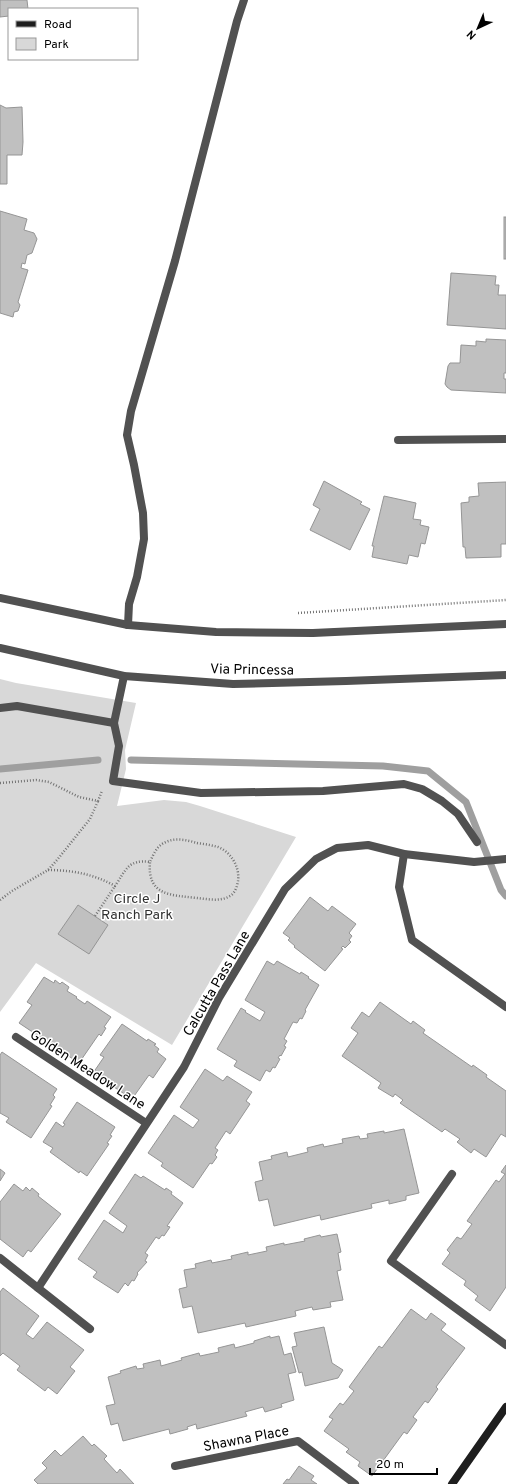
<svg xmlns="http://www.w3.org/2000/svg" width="506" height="1484" font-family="Overpass,sans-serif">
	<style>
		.green { fill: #d8d8d8 }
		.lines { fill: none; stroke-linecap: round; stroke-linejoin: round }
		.stream { stroke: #9f9f9f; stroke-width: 7 }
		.building { fill: #c0c0c0; stroke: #959595 }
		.path { stroke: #737373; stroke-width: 2.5; stroke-dasharray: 1 2; stroke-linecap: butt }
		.service { stroke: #515151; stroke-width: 8 }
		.minor { stroke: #515151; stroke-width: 8 }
		.tertiary { stroke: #515151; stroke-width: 8 }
		.secondary { stroke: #1e1e1e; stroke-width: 8 }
		.labels { text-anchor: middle; stroke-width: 3; stroke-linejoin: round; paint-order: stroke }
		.street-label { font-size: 14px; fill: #000; stroke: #fff }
		.park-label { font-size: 14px; fill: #2f2f2f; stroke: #fff }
	</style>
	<rect width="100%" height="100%" fill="#fff"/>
	<path class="green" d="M 0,679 L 16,683 L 136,703 L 125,750 L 126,769 L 117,806 L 164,800 L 186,802 L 200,806 L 296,837 L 172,1045 L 36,963 L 0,1012 Z"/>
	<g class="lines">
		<g class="stream">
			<path d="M 131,760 L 383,766 L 428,771 L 466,802 L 501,890 L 506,896"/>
			<path d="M 0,769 L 98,760"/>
		</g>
	</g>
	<g class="building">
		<path d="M 0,0 L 27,0 L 28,9 L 9,9 L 9,16 L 0,17 Z"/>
		<path d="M 0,105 L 6,108 L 22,107 L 23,142 L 22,155 L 7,155 L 7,184 L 0,184 Z"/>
		<path d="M 0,211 L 27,219 L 24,230 L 34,233 L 37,239 L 32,253 L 27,255 L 25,264 L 22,263 L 21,268 L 28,270 L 18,302 L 20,305 L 18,311 L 14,312 L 13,317 L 0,313 Z"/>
		<rect x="504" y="217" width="2" height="42"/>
		<path d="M 451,273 L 496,276 L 495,285 L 499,285 L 498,295 L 506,295 L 506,329 L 447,325 Z"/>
		<path d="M 486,339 L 506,340 L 506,373 L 504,373 L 504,379 L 506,379 L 506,393 L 451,390 L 447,387 L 445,384 L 448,366 L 450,363 L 460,363 L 461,345 L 476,346 L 476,341 L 486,342 Z"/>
		<path d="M 324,481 L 362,502 L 360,504 L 370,509 L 350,550 L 310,530 L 320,509 L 313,505 Z"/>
		<path d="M 506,482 L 506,544 L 501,544 L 501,557 L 466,558 L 465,547 L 463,547 L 461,503 L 469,502 L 469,497 L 479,496 L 478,483 Z"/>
		<path d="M 384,496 L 416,503 L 413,519 L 421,520 L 420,525 L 429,527 L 425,544 L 421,543 L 418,557 L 409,555 L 407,564 L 372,557 L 374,546 L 372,546 Z"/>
		<path d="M 310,897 L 328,911 L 332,906 L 356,924 L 349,933 L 352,936 L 349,940 L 351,942 L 345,948 L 343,946 L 341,948 L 343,949 L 325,971 L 294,947 L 295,946 L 288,940 L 290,938 L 283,933 Z"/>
		<path d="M 78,905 L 108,925 L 89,954 L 58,934 Z"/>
		<path d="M 267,961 L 274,965 L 277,961 L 300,974 L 301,972 L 309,977 L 308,978 L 319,985 L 305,1010 L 306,1011 L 302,1019 L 300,1018 L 297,1023 L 293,1022 L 284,1039 L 287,1041 L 284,1046 L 286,1047 L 281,1056 L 280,1055 L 278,1058 L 280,1059 L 275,1068 L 273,1067 L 270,1072 L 266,1070 L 260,1081 L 234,1066 L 237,1061 L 217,1049 L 241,1008 L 246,1011 L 245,1012 L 260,1021 L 265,1012 L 245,1000 Z"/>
		<path d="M 44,977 L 54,983 L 55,980 L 60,984 L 62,982 L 69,987 L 67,991 L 77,997 L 76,998 L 85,1004 L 87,1001 L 111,1017 L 104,1027 L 106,1028 L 101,1036 L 99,1034 L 79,1063 L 19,1023 L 32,1005 L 27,1002 Z"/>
		<path d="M 380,1002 L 411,1024 L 413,1021 L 425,1030 L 423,1033 L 472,1067 L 473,1065 L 487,1075 L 486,1077 L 506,1091 L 506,1137 L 501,1134 L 486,1157 L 474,1149 L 471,1153 L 457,1142 L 460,1139 L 445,1129 L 442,1132 L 400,1103 L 403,1100 L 395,1094 L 393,1097 L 378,1088 L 381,1083 L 342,1056 L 358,1033 L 351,1028 L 362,1012 L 369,1017 Z"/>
		<path d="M 122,1024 L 147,1041 L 148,1039 L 156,1044 L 154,1045 L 159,1049 L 157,1052 L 166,1059 L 153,1078 L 149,1075 L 132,1099 L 93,1073 L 104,1057 L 100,1055 Z"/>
		<path d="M 2,1052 L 57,1089 L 53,1095 L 55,1097 L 50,1105 L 52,1106 L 31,1138 L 6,1122 L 9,1118 L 0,1113 L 0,1055 Z"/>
		<path d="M 205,1069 L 223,1081 L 227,1076 L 252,1092 L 246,1101 L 250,1104 L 230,1134 L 226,1131 L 215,1148 L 218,1150 L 215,1155 L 217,1157 L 212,1164 L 210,1163 L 193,1188 L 161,1166 L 163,1163 L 148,1153 L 174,1115 L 193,1128 L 199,1120 L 180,1107 Z"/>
		<path d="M 77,1102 L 115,1127 L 110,1135 L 112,1136 L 107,1143 L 109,1144 L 87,1176 L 80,1171 L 79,1173 L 50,1152 L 53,1148 L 43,1142 L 56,1122 L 63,1127 L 65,1124 L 63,1123 Z"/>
		<path d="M 404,1129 L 419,1193 L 406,1196 L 406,1200 L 389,1204 L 389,1200 L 371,1204 L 372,1208 L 321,1220 L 320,1215 L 274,1226 L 268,1199 L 259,1201 L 255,1182 L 263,1180 L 259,1162 L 272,1159 L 271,1156 L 287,1152 L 288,1157 L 308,1152 L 307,1148 L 323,1144 L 324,1147 L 343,1143 L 342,1139 L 359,1136 L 360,1139 L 368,1138 L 367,1134 L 384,1131 L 384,1133 Z"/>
		<path d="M 506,1165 L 506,1287 L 490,1311 L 475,1300 L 478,1296 L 464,1285 L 466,1281 L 442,1264 L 450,1253 L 447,1250 L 457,1237 L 461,1239 L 472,1224 L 467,1221 L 496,1180 L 499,1182 L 505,1174 L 501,1172 Z"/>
		<path d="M 0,1169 L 5,1173 L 0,1181 Z"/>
		<path d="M 135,1174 L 141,1178 L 143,1176 L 165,1190 L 166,1188 L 172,1192 L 171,1194 L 183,1203 L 167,1226 L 170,1227 L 164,1236 L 162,1235 L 159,1239 L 156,1237 L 145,1253 L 148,1255 L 145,1261 L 147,1262 L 137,1273 L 138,1274 L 134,1281 L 132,1280 L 128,1286 L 125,1283 L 118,1293 L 93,1277 L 97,1272 L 78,1259 L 104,1220 L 123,1233 L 127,1226 L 109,1213 Z"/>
		<path d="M 14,1184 L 23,1191 L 26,1187 L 30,1191 L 32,1188 L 39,1194 L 38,1196 L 61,1214 L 31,1252 L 28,1250 L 23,1257 L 0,1239 L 0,1202 Z"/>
		<path d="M 337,1234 L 341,1252 L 338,1253 L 341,1270 L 337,1271 L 343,1300 L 330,1302 L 331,1307 L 313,1310 L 312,1307 L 295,1311 L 296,1316 L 246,1327 L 245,1323 L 198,1333 L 192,1306 L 183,1308 L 179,1289 L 187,1287 L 184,1270 L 196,1268 L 195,1264 L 211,1260 L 212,1263 L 232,1259 L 231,1256 L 248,1252 L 248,1255 L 267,1251 L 266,1247 L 284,1243 L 284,1245 L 305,1241 L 304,1239 L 320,1235 L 321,1237 Z"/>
		<path d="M 3,1288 L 39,1316 L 26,1334 L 33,1339 L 47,1322 L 84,1350 L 70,1367 L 75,1371 L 57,1394 L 48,1387 L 45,1391 L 17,1370 L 20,1366 L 3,1353 L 0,1356 L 0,1292 Z"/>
		<path d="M 411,1309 L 426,1320 L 431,1313 L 446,1324 L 441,1330 L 465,1348 L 436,1387 L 438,1389 L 428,1403 L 425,1401 L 413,1417 L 417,1420 L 407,1434 L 404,1432 L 372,1476 L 358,1466 L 360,1462 L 346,1452 L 349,1449 L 324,1431 L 333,1419 L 329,1417 L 340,1403 L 343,1405 L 354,1391 L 349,1387 L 379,1346 L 382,1348 Z"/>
		<path d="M 324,1327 L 332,1363 L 343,1370 L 338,1378 L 305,1386 L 302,1372 L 299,1373 L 292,1347 L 297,1346 L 294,1333 Z"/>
		<path d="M 270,1336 L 270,1338 L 279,1336 L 284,1355 L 291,1353 L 296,1372 L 288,1374 L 294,1400 L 281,1404 L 282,1407 L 265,1412 L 263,1407 L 245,1412 L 247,1416 L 197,1429 L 196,1424 L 187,1427 L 188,1429 L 170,1434 L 169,1429 L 123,1441 L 118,1423 L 111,1425 L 106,1406 L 115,1404 L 108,1377 L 121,1373 L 120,1371 L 136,1366 L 137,1369 L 144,1368 L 143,1364 L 160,1360 L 161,1366 L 182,1360 L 181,1358 L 199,1353 L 200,1356 L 219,1352 L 218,1348 L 234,1344 L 235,1348 L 254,1343 L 254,1341 Z"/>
		<path d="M 83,1436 L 92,1446 L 94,1444 L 107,1456 L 104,1459 L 117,1473 L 120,1469 L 134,1484 L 38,1484 L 34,1480 L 47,1468 L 42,1463 L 55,1450 L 61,1456 Z"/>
		<path d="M 299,1466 L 314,1476 L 311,1480 L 317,1484 L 283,1484 L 287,1479 L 289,1480 Z"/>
	</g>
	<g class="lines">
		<g class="path">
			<path d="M 298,613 L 506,600"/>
			<path d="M 0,783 L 36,780 L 49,782 L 79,797 L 98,801 L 102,791"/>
			<path d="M 48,870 C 71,870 94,874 115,886 C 126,870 128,859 150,862 C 153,855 157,846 164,843 C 174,837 187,840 197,843 C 204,844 211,845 218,847 C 231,852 240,867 238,881 C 237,887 235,893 230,896 C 220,902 208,899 197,898 C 171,895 147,896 150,862"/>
			<path d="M 0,900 L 12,891 L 48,870 L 57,860 L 90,819 L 98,801"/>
			<path d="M 95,916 L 115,886"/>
		</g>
		<g class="service">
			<path d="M 128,625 L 129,604 L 137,577 L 144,539 L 143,513 L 134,465 L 127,435 L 131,411 L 175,261 L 237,21 L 244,0"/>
			<path d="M 0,708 L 17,706 L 114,723 L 124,676"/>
			<path d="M 114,723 L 119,746 L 113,781 L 201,793 L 323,791 L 404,784 L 422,789 L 442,801 L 458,814 L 477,842"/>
		</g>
		<g class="minor">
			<path d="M 398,440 L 506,439"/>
			<path d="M 404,854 L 399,887 L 412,940 L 506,1007"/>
			<path d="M 16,1037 L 146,1123"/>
			<path d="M 452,1174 L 391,1261 L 506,1345"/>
			<path d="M 0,1258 L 90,1329"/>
			<path d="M 38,1288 L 184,1067 L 219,998 L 285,889 L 316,859 L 337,848 L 368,845 L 404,854 L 474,862 L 506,859"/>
			<path d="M 175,1466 L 298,1441 L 355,1484"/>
		</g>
		<g class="tertiary">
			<path d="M 0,598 L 128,625 L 216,632 L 313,633 L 506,624"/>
			<path d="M 0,648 L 124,676 L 233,684 L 346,681 L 506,675"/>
		</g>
		<path class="secondary" d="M 452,1484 L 506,1407"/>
	</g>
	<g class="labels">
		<g class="street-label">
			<text transform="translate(252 669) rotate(1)" y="5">Via Princessa</text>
			<text transform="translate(216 983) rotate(-60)" y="5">Calcutta Pass Lane</text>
			<text transform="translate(88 1069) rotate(33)" y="5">Golden Meadow Lane</text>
			<text transform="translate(246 1438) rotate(-11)" y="5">Shawna Place</text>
		</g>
		<g class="park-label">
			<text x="137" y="903">Circle J<tspan x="137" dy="16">Ranch Park</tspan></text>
		</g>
	</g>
	<rect x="8" y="8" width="130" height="52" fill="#ffffff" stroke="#999999"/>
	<rect x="16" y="21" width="20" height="6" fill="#1e1e1e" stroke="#999999"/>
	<text x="44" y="28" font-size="12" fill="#000000">Road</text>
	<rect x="16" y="38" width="20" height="12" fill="#d8d8d8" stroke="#999999"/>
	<text x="44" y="48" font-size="12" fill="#000000">Park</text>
	<g transform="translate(478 28) rotate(224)" stroke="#ffffff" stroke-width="3" paint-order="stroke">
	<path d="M0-3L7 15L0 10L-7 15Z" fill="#000000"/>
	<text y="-6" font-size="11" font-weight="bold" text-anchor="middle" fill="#000000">N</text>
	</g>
	<path d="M370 1468v6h67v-6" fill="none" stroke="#000000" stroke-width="2"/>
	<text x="376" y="1468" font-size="12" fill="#000000" stroke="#ffffff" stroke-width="3" paint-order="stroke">20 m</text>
</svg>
